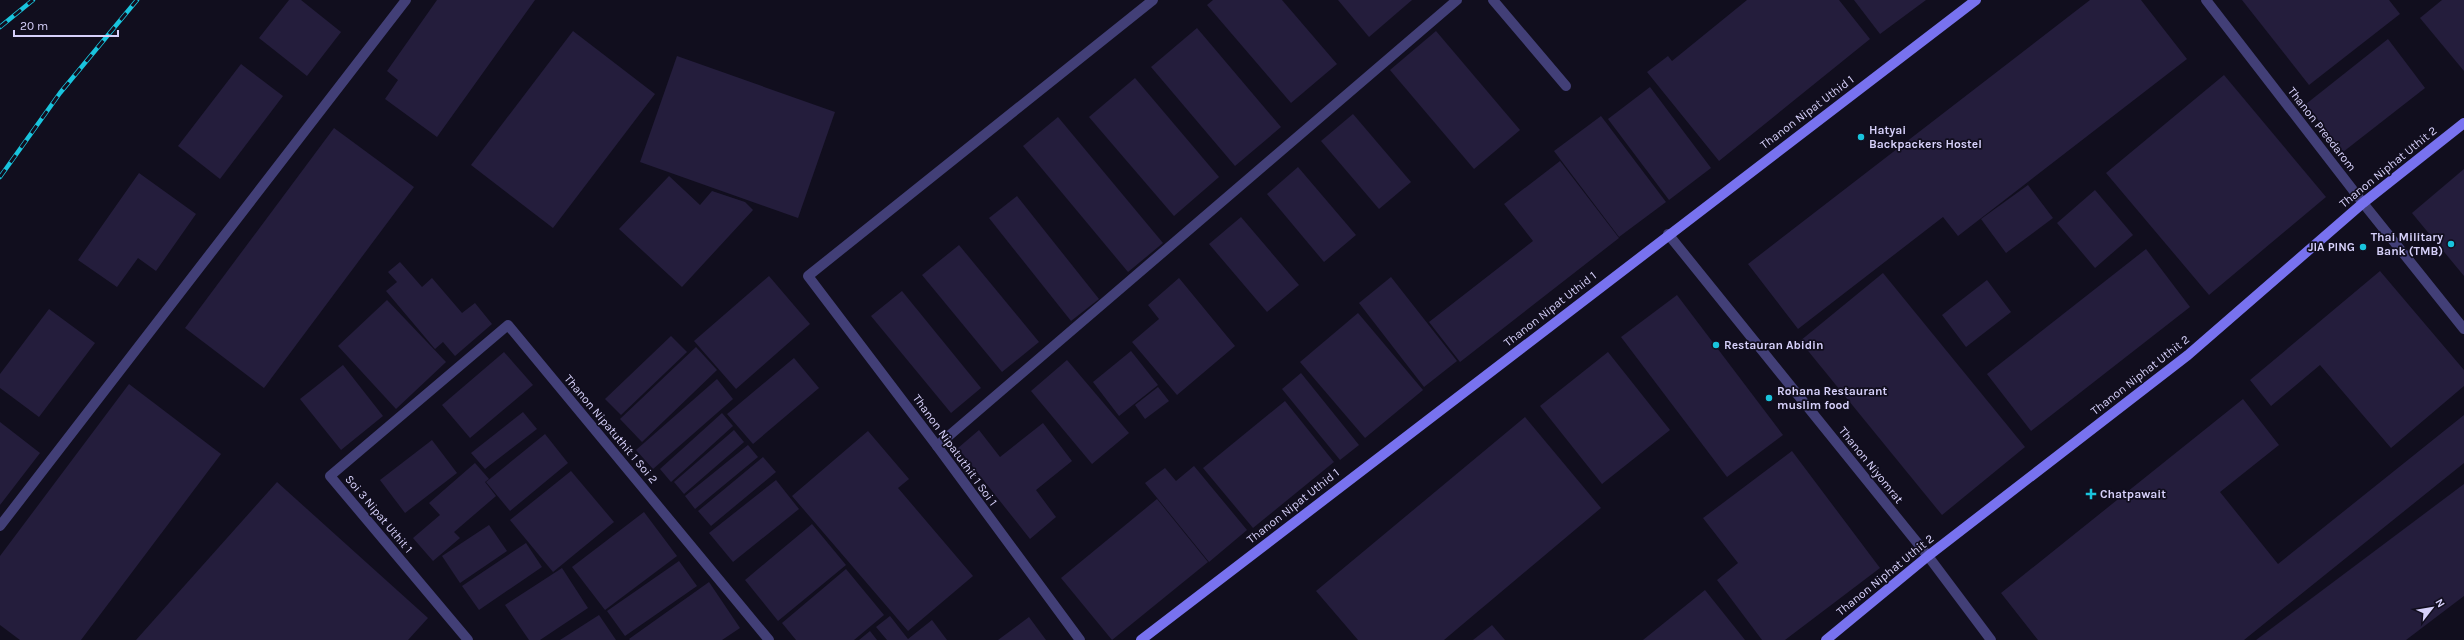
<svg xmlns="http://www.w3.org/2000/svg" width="2464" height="640" font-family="Karla,sans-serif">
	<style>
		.building { fill: #241d3c }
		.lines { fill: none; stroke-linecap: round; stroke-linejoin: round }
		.lane { stroke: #423f77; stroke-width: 10 }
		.street { stroke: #423f77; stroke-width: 10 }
		.secondary { stroke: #7872ef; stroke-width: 10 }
		.rail-casing { stroke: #19c4dd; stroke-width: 4.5 }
		.rail { stroke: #110e1e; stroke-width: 3; stroke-dasharray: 9; stroke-linecap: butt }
		.poi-dot { fill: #19c4dd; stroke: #110e1e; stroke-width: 1.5 }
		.labels { text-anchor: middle; stroke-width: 3.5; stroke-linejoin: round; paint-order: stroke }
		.street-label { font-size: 12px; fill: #d6d0fa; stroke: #110e1e }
		.poi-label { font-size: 12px; font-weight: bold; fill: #d6d0fa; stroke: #110e1e; text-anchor: start }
	</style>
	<rect width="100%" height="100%" fill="#110e1e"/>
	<g class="building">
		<path d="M 289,0 L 301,0 L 341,32 L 307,76 L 259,38 Z"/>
		<path d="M 437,0 L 535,0 L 437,137 L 385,99 L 398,80 L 387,71 Z"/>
		<path d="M 1213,0 L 1282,0 L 1337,64 L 1291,103 L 1207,5 Z"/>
		<path d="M 1338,0 L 1412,0 L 1369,37 Z"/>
		<path d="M 1747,0 L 1839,0 L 1870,39 L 1719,161 L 1647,72 L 1668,56 L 1672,61 Z"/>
		<path d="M 1854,0 L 1926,0 L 1880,34 Z"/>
		<path d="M 2090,0 L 2141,0 L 2187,59 L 1958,236 L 1943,217 L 1798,329 L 1748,264 Z"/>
		<path d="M 2242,0 L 2389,0 L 2400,14 L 2309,85 Z"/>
		<path d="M 2442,0 L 2464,0 L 2464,71 L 2420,18 Z"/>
		<path d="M 1197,28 L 1281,127 L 1235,166 L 1151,67 Z"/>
		<path d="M 573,31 L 655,94 L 553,228 L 471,165 Z"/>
		<path d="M 1436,31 L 1520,130 L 1474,169 L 1390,70 Z"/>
		<path d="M 2388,39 L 2425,88 L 2343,152 L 2306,104 Z"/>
		<path d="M 677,56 L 835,112 L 798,218 L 640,162 Z"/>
		<path d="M 241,64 L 283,96 L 220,179 L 178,146 Z"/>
		<path d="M 2224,75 L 2326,197 L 2209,295 L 2106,173 Z"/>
		<path d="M 1135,78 L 1219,177 L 1174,216 L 1089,117 Z"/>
		<path d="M 1650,87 L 1711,168 L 1669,200 L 1608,119 Z"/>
		<path d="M 1353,114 L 1411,182 L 1379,209 L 1321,141 Z"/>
		<path d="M 1601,116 L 1666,202 L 1619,237 L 1554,151 Z"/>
		<path d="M 1058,117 L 1163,243 L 1128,272 L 1023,146 Z"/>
		<path d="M 334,128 L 414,187 L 264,388 L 185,328 Z"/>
		<path d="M 1560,161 L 1619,238 L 1460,362 L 1429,322 L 1533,241 L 1504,204 Z"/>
		<path d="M 1298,167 L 1356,235 L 1324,262 L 1267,194 Z"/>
		<path d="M 2464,169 L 2464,276 L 2412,213 Z"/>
		<path d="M 139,173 L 196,214 L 156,271 L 138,258 L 117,287 L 78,260 Z"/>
		<path d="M 669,176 L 700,205 L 712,191 L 745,202 L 753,210 L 682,287 L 619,229 Z"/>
		<path d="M 2028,185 L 2053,218 L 2006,253 L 1981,219 Z"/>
		<path d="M 2095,190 L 2133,235 L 2095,268 L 2057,223 Z"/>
		<path d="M 1017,196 L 1099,299 L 1071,321 L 989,218 Z"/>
		<path d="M 1241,217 L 1299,285 L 1267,312 L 1209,244 Z"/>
		<path d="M 959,245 L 1039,342 L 1002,372 L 922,275 Z"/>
		<path d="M 2146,249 L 2190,307 L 2031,431 L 1987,374 Z"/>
		<path d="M 400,262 L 422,287 L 432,278 L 462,313 L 475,303 L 492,324 L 455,356 L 443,342 L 435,349 L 386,291 L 397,282 L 388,272 Z"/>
		<path d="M 2380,271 L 2464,370 L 2464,386 L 2391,448 L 2320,365 L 2271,406 L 2250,380 Z"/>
		<path d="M 1883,273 L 2025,447 L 1942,515 L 1800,341 Z"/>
		<path d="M 769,276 L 810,324 L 736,389 L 694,341 Z"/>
		<path d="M 1391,277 L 1457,361 L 1424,387 L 1359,303 Z"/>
		<path d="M 1179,278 L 1235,346 L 1177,395 L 1132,342 L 1159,319 L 1148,305 Z"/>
		<path d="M 1987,280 L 2011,312 L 1966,347 L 1942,315 Z"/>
		<path d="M 902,291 L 981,388 L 951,413 L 871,316 Z"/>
		<path d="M 1677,295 L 1783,435 L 1727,477 L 1621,337 Z"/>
		<path d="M 387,300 L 446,362 L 396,409 L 338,346 Z"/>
		<path d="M 49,309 L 95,343 L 39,417 L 0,388 L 0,374 Z"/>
		<path d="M 1358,313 L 1423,390 L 1365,438 L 1300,362 Z"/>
		<path d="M 671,336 L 687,352 L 621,415 L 605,399 Z"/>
		<path d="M 696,347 L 717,370 L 642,442 L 620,419 Z"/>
		<path d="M 1131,351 L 1158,385 L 1119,416 L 1093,382 Z"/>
		<path d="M 504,352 L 533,385 L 470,438 L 442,405 Z"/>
		<path d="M 1608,352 L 1670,430 L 1602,484 L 1540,406 Z"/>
		<path d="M 794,358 L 819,388 L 753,444 L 727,414 Z"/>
		<path d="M 1067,360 L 1129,433 L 1092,464 L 1031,391 Z"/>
		<path d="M 343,365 L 383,416 L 341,450 L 300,399 Z"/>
		<path d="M 1301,373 L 1359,445 L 1340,460 L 1282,389 Z"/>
		<path d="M 717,379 L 733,399 L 653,469 L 636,450 Z"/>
		<path d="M 129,384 L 221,454 L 81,640 L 20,640 L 0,625 L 0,556 Z"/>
		<path d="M 1158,387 L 1169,401 L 1145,419 L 1135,405 Z"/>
		<path d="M 2243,399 L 2279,445 L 2220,492 L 2278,564 L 2464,415 L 2464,463 L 2244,640 L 2038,640 L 2001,593 Z"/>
		<path d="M 1285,401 L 1334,462 L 1253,528 L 1203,468 Z"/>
		<path d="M 523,412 L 537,429 L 485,469 L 471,453 Z"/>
		<path d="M 722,413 L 733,426 L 671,482 L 660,469 Z"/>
		<path d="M 1525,417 L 1601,508 L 1444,640 L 1358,640 L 1316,591 Z"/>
		<path d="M 0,422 L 40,453 L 0,505 Z"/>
		<path d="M 1043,423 L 1072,461 L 1036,490 L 1056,517 L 1030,539 L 958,448 L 979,430 L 1000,457 Z"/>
		<path d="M 734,430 L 744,442 L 684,494 L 674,482 Z"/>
		<path d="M 868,431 L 909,479 L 898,488 L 973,576 L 908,631 L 792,496 Z"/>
		<path d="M 545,434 L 568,463 L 510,511 L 486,482 Z"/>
		<path d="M 432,440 L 457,473 L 405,513 L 380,480 Z"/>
		<path d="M 748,445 L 758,457 L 695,509 L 685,496 Z"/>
		<path d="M 1792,451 L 1880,568 L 1785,640 L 1762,640 L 1717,580 L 1738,563 L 1703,518 Z"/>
		<path d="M 763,457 L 776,472 L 711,526 L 698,511 Z"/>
		<path d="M 475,463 L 489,479 L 485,482 L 496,496 L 454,532 L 460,538 L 433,561 L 413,538 L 440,515 L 429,503 Z"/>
		<path d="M 1194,466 L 1247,530 L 1209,562 L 1145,483 L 1165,468 L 1176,481 Z"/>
		<path d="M 571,471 L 614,522 L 553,572 L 510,520 Z"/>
		<path d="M 776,480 L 799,509 L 733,562 L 709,533 Z"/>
		<path d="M 277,482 L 428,618 L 408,640 L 136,640 Z"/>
		<path d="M 2464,484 L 2464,596 L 2406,640 L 2256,640 Z"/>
		<path d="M 1157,499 L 1208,562 L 1112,640 L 1061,578 Z"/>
		<path d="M 644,512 L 677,556 L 605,610 L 572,567 Z"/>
		<path d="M 812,524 L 846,565 L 778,621 L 745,580 Z"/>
		<path d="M 489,525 L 507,551 L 460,583 L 442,556 Z"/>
		<path d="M 526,543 L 542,567 L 479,610 L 462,586 Z"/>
		<path d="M 679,561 L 697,586 L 625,636 L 607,611 Z"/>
		<path d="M 562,568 L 588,608 L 540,640 L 529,640 L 505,605 Z"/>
		<path d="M 846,569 L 884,615 L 854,640 L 796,640 L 782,623 Z"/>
		<path d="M 709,582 L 740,628 L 722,640 L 630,640 L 629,639 Z"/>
		<path d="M 1705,590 L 1745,640 L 1643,640 Z"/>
		<path d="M 599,615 L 616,640 L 560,640 Z"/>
		<path d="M 890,616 L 908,639 L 932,620 L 947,640 L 887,640 L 876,627 Z"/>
		<path d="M 1029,617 L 1046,640 L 998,640 Z"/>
		<path d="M 1492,625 L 1505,640 L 1473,640 Z"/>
		<path d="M 870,631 L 877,640 L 859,640 Z"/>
	</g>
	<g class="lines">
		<path class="lane" d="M 0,526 L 406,0"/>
		<g class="street">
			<path d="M 1493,0 L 1566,86"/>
			<path d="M 2206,0 L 2363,203 L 2464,329"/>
			<path d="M 1668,234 L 1928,556 L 1991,640"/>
			<path d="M 937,446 L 1457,0"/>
			<path d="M 468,640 L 330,476 L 508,325 L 769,640"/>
			<path d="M 1080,640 L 937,446 L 808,276 L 1153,0"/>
		</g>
		<g class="secondary">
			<path d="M 1141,640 L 1976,0"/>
			<path d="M 1826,640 L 1928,556 L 2188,355 L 2363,203 L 2464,123"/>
		</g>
		<defs>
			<g id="rail">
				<path d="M 0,27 L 33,0"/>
				<path d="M 0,177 L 60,93 L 137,0"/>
			</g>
		</defs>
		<use href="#rail" class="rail-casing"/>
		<use href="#rail" class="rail"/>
	</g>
	<g class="poi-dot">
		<circle cx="1861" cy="137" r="4"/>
		<circle cx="2451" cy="244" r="4"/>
		<circle cx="2363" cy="247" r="4"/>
		<circle cx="1716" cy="345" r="4"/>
		<circle cx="1769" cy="398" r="4"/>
		<path d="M2089 488h4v4h4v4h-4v4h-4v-4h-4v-4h4z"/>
	</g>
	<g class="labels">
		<g class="street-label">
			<text transform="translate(1807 112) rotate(-37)" y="4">Thanon Nipat Uthid 1</text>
			<text transform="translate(2322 129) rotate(52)" y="4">Thanon Preedarom</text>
			<text transform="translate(2388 167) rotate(-39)" y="4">Thanon Niphat Uthit 2</text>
			<text transform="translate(1550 309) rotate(-38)" y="4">Thanon Nipat Uthid 1</text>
			<text transform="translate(2140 375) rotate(-38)" y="4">Thanon Niphat Uthit 2</text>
			<text transform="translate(611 429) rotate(50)" y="4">Thanon Nipatuthit 1 Soi 2</text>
			<text transform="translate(955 450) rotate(54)" y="4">Thanon Nipatuthit 1 Soi 1</text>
			<text transform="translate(1871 465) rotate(51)" y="4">Thanon Niyomrat</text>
			<text transform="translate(1293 506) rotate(-38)" y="4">Thanon Nipat Uthid 1</text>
			<text transform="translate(379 514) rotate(50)" y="4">Soi 3 Nipat Uthit 1</text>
			<text transform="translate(1885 575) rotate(-39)" y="4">Thanon Niphat Uthit 2</text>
		</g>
		<g class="poi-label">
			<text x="1869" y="134">Hatyai<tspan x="1869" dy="14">Backpackers Hostel</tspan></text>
			<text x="2443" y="241" text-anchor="end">Thai Military<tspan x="2443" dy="14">Bank (TMB)</tspan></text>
			<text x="2355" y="251" text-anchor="end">JIA PING</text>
			<text x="1724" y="349">Restauran Abidin</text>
			<text x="1777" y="395">Rohana Restaurant<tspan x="1777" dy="14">muslim food</tspan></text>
			<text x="2100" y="498">Chatpawait</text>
		</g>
	</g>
	<g transform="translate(2432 608) rotate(59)" stroke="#110e1e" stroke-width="3" paint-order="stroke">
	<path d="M0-3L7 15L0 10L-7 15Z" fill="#d6d0fa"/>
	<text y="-6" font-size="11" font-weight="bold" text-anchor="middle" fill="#d6d0fa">N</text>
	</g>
	<path d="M14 30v6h104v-6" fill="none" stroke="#d6d0fa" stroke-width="2"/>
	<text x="20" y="30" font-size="12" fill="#d6d0fa" stroke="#110e1e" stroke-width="3" paint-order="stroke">20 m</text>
</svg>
